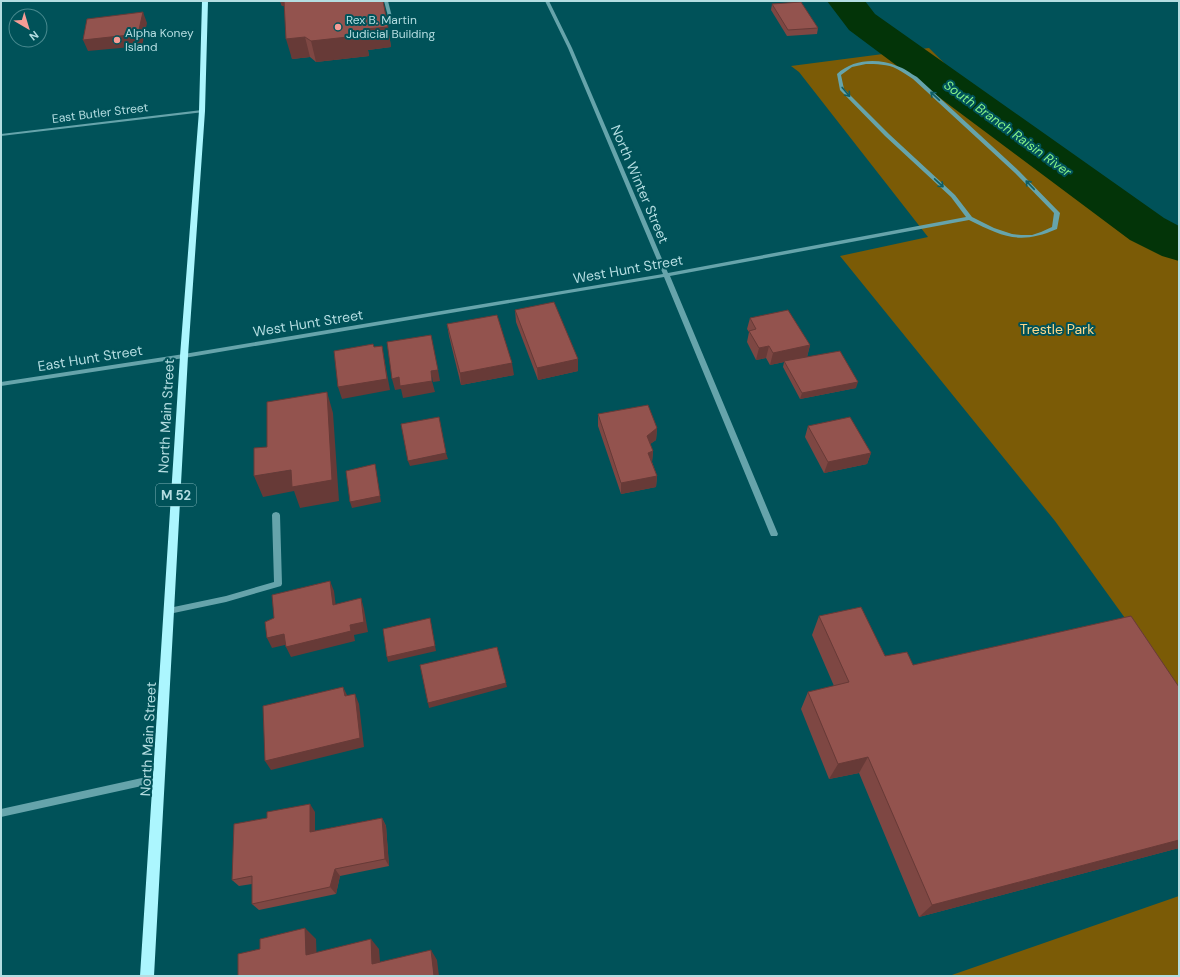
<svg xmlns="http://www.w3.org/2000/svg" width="1180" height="977" font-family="'DM Sans',sans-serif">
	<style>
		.green { fill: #7b5b06 }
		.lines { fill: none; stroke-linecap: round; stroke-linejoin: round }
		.river { fill: #033408; fill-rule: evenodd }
		.minor { fill: #66a4ab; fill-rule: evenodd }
		.major { fill: #acf6fe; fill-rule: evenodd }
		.wall { fill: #7e4743 }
		.shaded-wall { fill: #673a37 }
		.building { fill: #93534e; stroke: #673a37 }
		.oneway { stroke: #0f5e65 }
		.poi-dot { fill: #f59c95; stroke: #005259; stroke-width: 1.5 }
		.labels { text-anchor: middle; stroke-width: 4; stroke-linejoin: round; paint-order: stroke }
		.far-poi-label { font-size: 12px; fill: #b4dde1; stroke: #005259; text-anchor: start }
		.far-street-label { font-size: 12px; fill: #b4dde1; stroke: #005259 }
		.far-water-label { font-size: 13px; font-style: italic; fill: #84f188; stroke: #005259 }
		.shield { fill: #005259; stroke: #7eb3b8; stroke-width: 1 }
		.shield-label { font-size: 13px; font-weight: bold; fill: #b4dde1 }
		.street-label { font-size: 14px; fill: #b4dde1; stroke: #005259 }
		.park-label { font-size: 14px; fill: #fed88b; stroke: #005259 }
	</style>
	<rect width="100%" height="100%" fill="#005259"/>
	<g class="green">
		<path d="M 929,48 L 1087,205 L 1179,256 L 1179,693 L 1055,521 L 840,256 L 928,237 L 799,72 L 791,66 Z"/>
		<path d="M 1179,896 L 1179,976 L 949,976 Z"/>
	</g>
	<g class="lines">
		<path class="river" d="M 827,1 L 865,1 L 875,14 L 1164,218 L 1179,226 L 1179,261 L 1162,256 L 1130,240 L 849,30 Z"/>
		<g class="minor">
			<path d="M 384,1 L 388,1 L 393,21 L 389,20 Z"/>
			<path d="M 545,1 L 549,1 L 572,48 L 668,273 L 966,217 L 951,197 L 885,136 L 840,90 L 837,74 C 853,59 878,58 897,66 C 904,68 910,73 917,77 L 1019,171 L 1060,213 L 1057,229 C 1020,245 1003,237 969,220 L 670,276 L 778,534 L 777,536 L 771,536 L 770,534 L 664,277 L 184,358 L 1,386 L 1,382 L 184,354 L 663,274 L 568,48 ZM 866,64 C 876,64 888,64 897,69 C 903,72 908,76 913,79 L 1015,173 L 1054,213 L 1052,227 L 1041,232 L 1032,235 L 1021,235 L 1012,234 L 994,228 L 972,217 L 955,195 L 889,134 L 844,89 L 841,75 L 852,67 Z"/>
			<path d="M 202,110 L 204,111 L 204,112 L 1,136 L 1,134 Z"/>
			<path d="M 276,512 L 279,513 L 280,515 L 282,584 L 281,586 L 226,602 L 169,614 L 166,613 L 165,611 L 166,609 L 169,608 L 226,596 L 274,582 L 272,515 L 273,513 Z"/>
			<path d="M 160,774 L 163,775 L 164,778 L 163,781 L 160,782 L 1,817 L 1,809 Z"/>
		</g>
		<path class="major" d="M 202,1 L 208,1 L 205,111 L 188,356 L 154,976 L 140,976 L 180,356 L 199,111 Z"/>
	</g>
	<g class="wall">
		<path d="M 280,1 L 388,27 L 391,47 L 368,50 L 369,56 L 316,62 L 310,57 L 292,59 L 284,6 L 282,6 Z"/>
		<path d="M 772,4 L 818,28 L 817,34 L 787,36 L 771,10 Z"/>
		<path d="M 515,310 L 578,359 L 578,371 L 538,380 L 516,322 Z"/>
		<path d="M 750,318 L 810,345 L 807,357 L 856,388 L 800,399 L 783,367 L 784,362 L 770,365 L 766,358 L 756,360 L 747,342 L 749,332 L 747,329 Z"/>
		<path d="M 447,324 L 514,375 L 461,385 L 449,336 Z"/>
		<path d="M 598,414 L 657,428 L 656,440 L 650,444 L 653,451 L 652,462 L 657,476 L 656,487 L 621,494 L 598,426 Z"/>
		<path d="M 808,426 L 871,453 L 867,464 L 824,473 L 805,437 Z"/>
		<path d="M 819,616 L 885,656 L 913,665 L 1179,687 L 1179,848 L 919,917 L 859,773 L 829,779 L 801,709 L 808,692 L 834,686 L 812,635 Z"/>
		<path d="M 315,812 L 315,831 L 382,818 L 386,826 L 389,866 L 340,876 L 336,894 L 259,910 L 252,904 L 252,884 L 239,886 L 232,880 Z"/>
	</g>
	<g class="shaded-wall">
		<path d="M 280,1 L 286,1 L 288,6 L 282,6 Z"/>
		<path d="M 143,12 L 147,23 L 142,46 L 88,51 L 83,40 Z"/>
		<path d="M 388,27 L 391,47 L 368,50 L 369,56 L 316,62 L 311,41 L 365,29 Z"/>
		<path d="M 305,37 L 310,57 L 292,59 L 286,39 Z"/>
		<path d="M 810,345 L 807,357 L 770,365 L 773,353 Z"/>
		<path d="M 382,346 L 384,358 L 390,390 L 342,399 L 338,387 Z"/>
		<path d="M 769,346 L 766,358 L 756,360 L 759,348 Z"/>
		<path d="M 578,359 L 578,371 L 538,380 L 537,368 Z"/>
		<path d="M 512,363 L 514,375 L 461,385 L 460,373 Z"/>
		<path d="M 438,370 L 440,381 L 433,382 L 431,371 Z"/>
		<path d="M 399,377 L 432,381 L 435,392 L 403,398 L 401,389 L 395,390 L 392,379 Z"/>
		<path d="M 858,382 L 856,388 L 800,399 L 802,393 Z"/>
		<path d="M 327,392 L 333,413 L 339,501 L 300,508 L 294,491 L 263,497 L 254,476 L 291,470 Z"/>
		<path d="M 657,428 L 656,440 L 646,447 L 647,436 Z"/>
		<path d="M 653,451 L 652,462 L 647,464 L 648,453 Z"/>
		<path d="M 446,453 L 448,459 L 410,466 L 408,461 Z"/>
		<path d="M 871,453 L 867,464 L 824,473 L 828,462 Z"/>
		<path d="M 375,464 L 376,470 L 381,502 L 352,508 L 350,502 Z"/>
		<path d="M 657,476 L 656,487 L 621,494 L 621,483 Z"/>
		<path d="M 330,581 L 334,591 L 337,615 L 333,605 Z"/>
		<path d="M 361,598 L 364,609 L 368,632 L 354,635 L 355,641 L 291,657 L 286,647 L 350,625 Z"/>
		<path d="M 430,618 L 436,651 L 388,662 L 387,657 Z"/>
		<path d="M 284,634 L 289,644 L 272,648 L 267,638 Z"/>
		<path d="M 506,683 L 507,687 L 429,708 L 428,703 Z"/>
		<path d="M 343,687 L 348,697 L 345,696 Z"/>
		<path d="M 355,694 L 359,704 L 364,747 L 271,770 L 265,761 Z"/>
		<path d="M 868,757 L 859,773 L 829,779 L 838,764 Z"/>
		<path d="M 310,804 L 315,812 L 315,840 L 310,832 Z"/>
		<path d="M 382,818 L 386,826 L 389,866 L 385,859 Z"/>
		<path d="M 1179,840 L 1179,848 L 919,917 L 932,905 Z"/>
		<path d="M 335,869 L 340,876 L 336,894 L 330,887 Z"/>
		<path d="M 305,928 L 316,939 L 317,965 L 306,955 Z"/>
		<path d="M 371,939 L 379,949 L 381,974 L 372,964 Z"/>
		<path d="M 431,950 L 437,960 L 439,976 L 434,976 Z"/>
	</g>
	<g class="building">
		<path d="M 284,1 L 383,1 L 388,27 L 365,29 L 366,35 L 311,41 L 305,37 L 286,39 Z"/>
		<path d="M 801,2 L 818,28 L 788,30 L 772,4 Z"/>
		<path d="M 143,12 L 138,34 L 83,40 L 87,19 Z"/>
		<path d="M 554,302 L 578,359 L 537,368 L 515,310 Z"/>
		<path d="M 788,310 L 810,345 L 773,353 L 769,346 L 759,348 L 749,331 L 756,329 L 750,318 Z"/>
		<path d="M 497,315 L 512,363 L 460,373 L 447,324 Z"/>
		<path d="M 431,335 L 438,370 L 431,371 L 432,381 L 400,386 L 399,377 L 392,379 L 387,342 Z"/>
		<path d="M 373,344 L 374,347 L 382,346 L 387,379 L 338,387 L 334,351 Z"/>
		<path d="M 840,351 L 858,382 L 802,393 L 784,361 Z"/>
		<path d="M 327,392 L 332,480 L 292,487 L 291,470 L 254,476 L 254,448 L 267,447 L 267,402 Z"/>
		<path d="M 648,405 L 657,428 L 647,436 L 653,451 L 648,453 L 657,476 L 621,483 L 598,414 Z"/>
		<path d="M 439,417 L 446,453 L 408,461 L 401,424 Z"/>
		<path d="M 850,417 L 871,453 L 828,462 L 808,426 Z"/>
		<path d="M 375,464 L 380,496 L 350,502 L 346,471 Z"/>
		<path d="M 330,581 L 333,605 L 361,598 L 364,622 L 350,625 L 351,631 L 286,647 L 284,634 L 267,638 L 265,622 L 274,618 L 272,595 Z"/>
		<path d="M 861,607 L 885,656 L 907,652 L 913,665 L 1131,616 L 1179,687 L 1179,840 L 932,905 L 868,757 L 838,764 L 808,692 L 849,682 L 819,616 Z"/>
		<path d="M 430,618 L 435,646 L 387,657 L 383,629 Z"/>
		<path d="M 497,647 L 506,683 L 428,703 L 420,665 Z"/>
		<path d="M 343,687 L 345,696 L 355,694 L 360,738 L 265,761 L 263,706 Z"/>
		<path d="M 310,804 L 310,832 L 382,818 L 385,859 L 335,869 L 330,887 L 252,904 L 252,876 L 232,880 L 234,824 L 267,818 L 267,812 Z"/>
		<path d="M 305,928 L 306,955 L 371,939 L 372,964 L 431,950 L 434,976 L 238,976 L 238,954 L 260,949 L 260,939 Z"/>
	</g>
	<defs><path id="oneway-shaft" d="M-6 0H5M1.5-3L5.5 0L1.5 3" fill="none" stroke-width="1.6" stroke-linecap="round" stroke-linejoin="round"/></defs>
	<g class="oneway">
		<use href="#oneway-shaft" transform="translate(846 92) rotate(50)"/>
		<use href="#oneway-shaft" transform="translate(935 96) rotate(-137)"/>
		<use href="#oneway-shaft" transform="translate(939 183) rotate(43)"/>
		<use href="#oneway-shaft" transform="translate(1030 185) rotate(-134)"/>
	</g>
	<g class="poi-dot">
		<circle cx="338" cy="27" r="4"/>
		<circle cx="117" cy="40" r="4"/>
	</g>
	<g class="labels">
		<g class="far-poi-label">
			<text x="346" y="24">Rex B. Martin<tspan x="346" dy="14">Judicial Building</tspan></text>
			<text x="125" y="37">Alpha Koney<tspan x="125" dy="14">Island</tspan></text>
		</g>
		<g class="far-street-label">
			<text transform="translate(100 113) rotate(-7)" y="4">East Butler Street</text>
		</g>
		<g class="far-water-label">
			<text transform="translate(1008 128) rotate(36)" y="5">South Branch Raisin River</text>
		</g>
		<rect class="shield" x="156" y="484" width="40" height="22" rx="3"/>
		<g class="shield-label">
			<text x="176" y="500">M 52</text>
		</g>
		<g class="street-label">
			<text transform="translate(640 184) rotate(67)" y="5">North Winter Street</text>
			<text transform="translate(628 269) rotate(-10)" y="5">West Hunt Street</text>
			<text transform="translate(308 323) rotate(-9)" y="5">West Hunt Street</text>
			<text transform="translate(90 358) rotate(-9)" y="5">East Hunt Street</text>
			<text transform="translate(166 416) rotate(-87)" y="5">North Main Street</text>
			<text transform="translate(148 739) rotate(-87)" y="5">North Main Street</text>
		</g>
		<g class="park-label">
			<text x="1057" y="334">Trestle Park</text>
		</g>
	</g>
	<rect width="1180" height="977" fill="none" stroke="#b4dde1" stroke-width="4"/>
	<g transform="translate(28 28) rotate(142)"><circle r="19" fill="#005259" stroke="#488a8f"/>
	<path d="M0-3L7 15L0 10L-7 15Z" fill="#f59c95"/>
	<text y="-6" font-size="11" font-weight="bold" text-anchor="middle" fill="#b4dde1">N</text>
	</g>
</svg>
